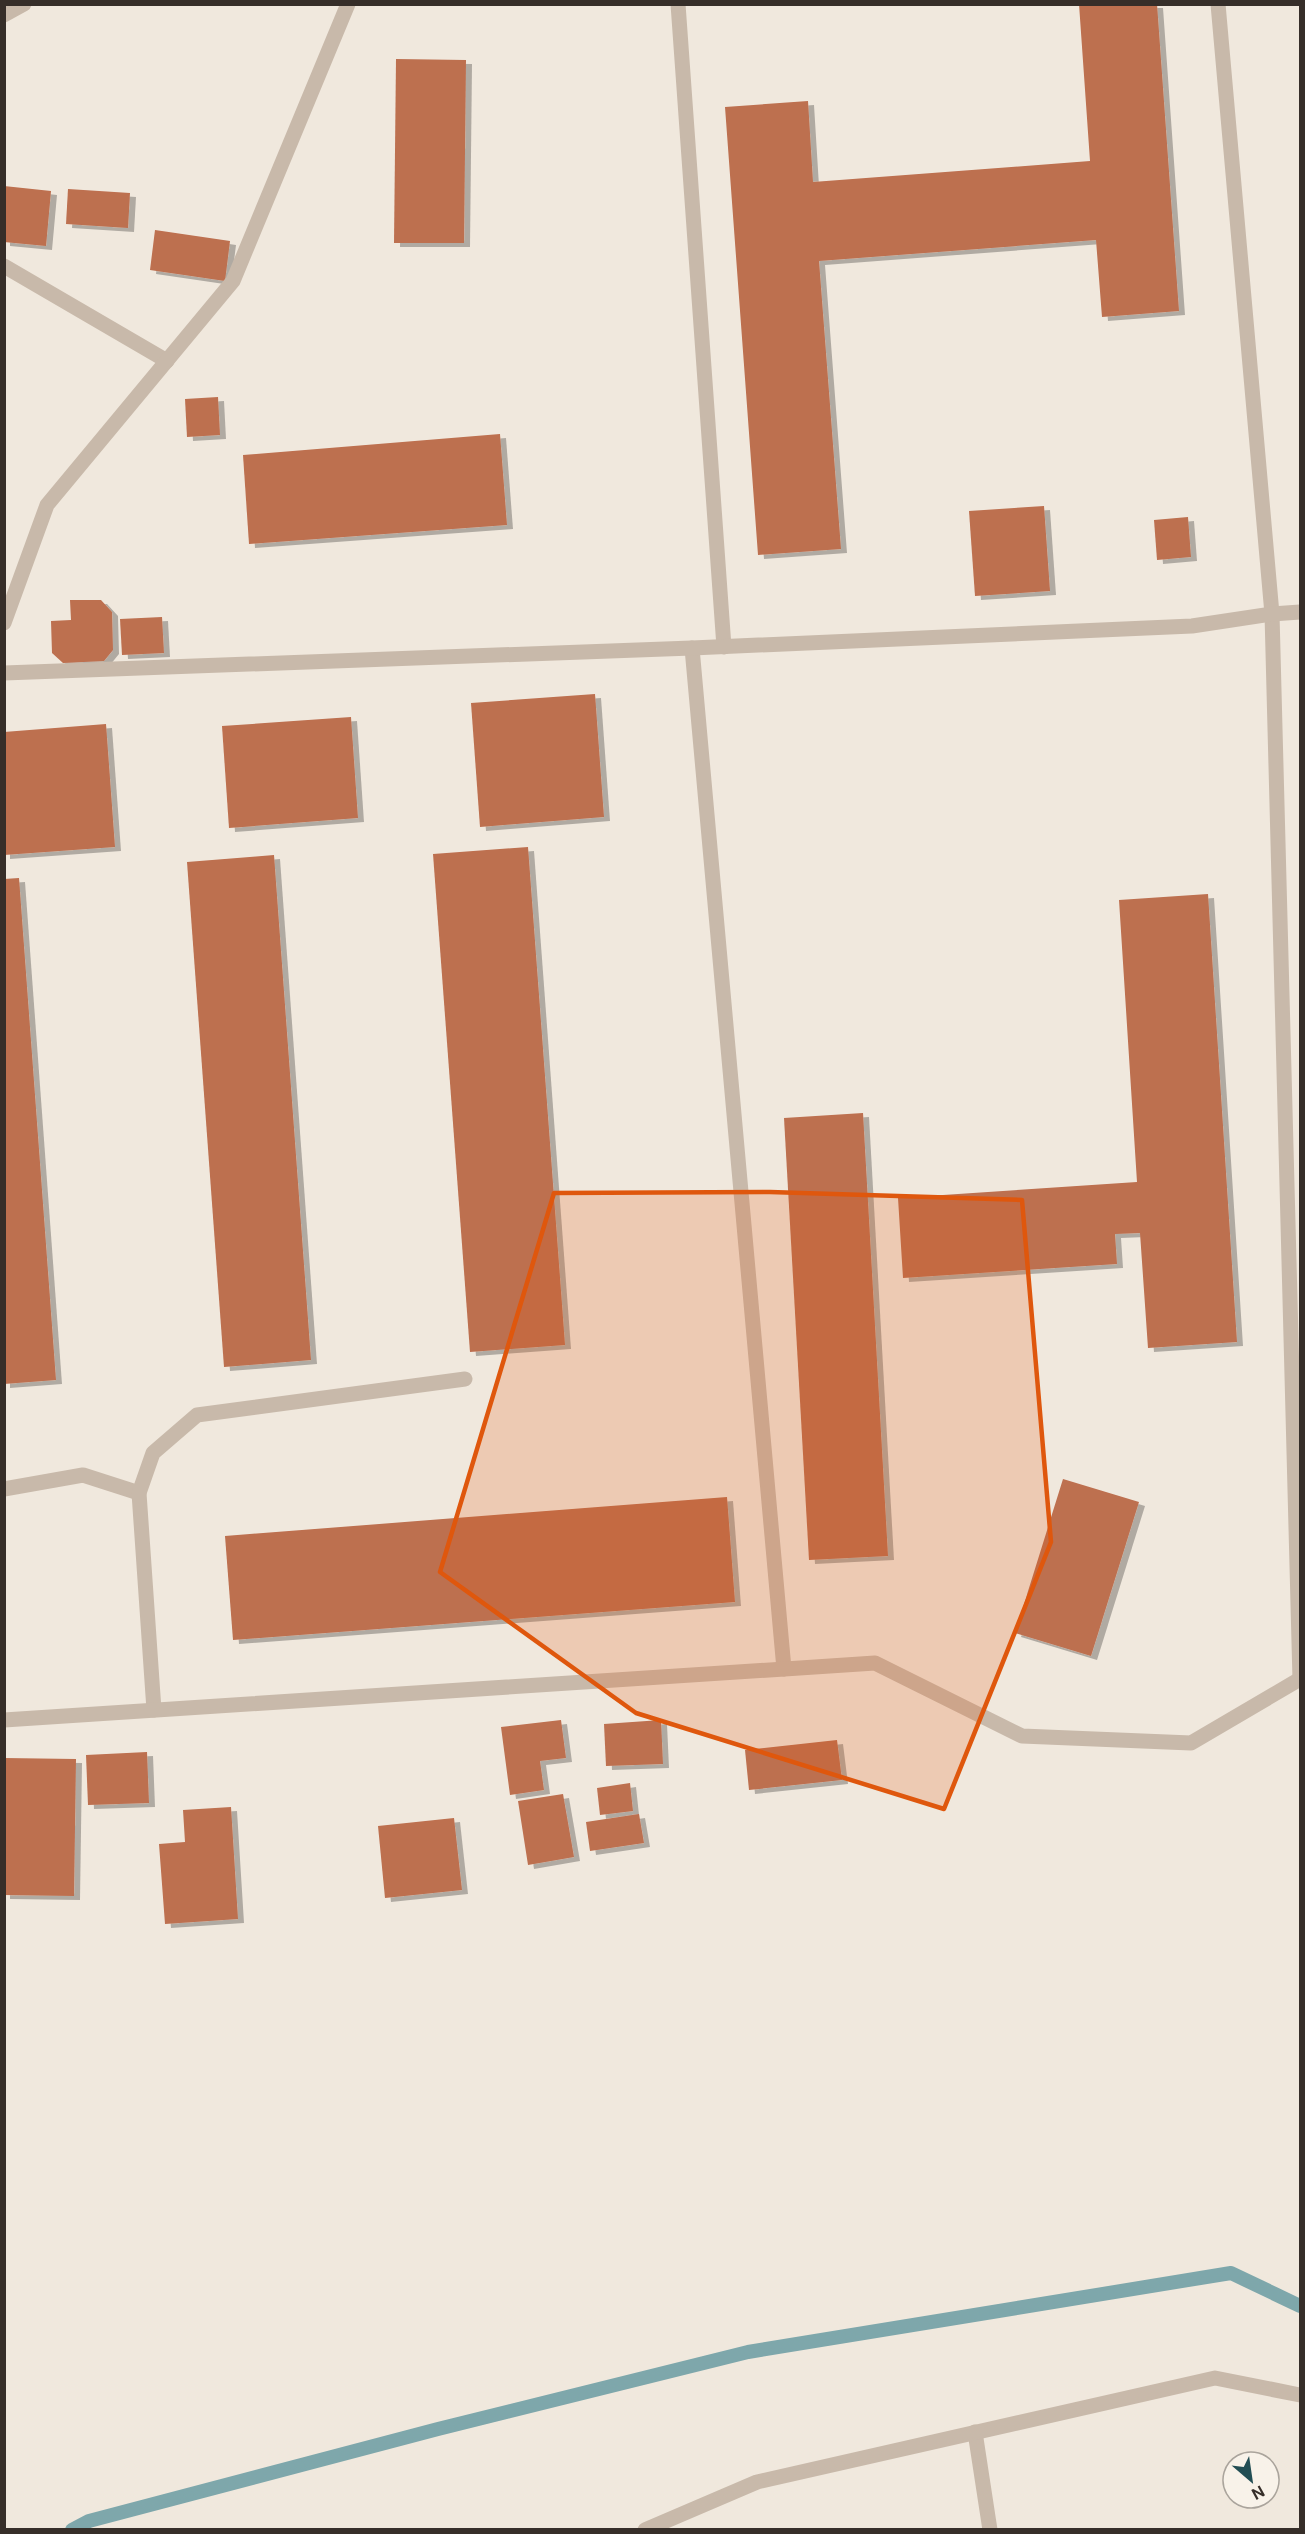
<svg xmlns="http://www.w3.org/2000/svg" width="1305" height="2534" font-family="'DM Sans',sans-serif">
	<style>
		.lines { fill: none; stroke-linecap: round; stroke-linejoin: round }
		.stream { stroke: #7ea7ab; stroke-width: 14 }
		.building { fill: #bd6f4f; filter: url(#shadow) }
		.lane { stroke: #c8b9aa; stroke-width: 15 }
		.street { stroke: #c8b9aa; stroke-width: 15 }
		.marked { fill: #df570d; fill-opacity: 0.2; stroke: #df570d; stroke-width: 4.5; stroke-linejoin: round }
	</style>
	<defs>
		<filter id="shadow"><feDropShadow dx="6" dy="4" stdDeviation="0" flood-color="#0004"/></filter>
	</defs>
	<rect width="100%" height="100%" fill="#f0e8dd"/>
	<g class="lines">
		<path class="stream" d="M 72,2530 L 89,2521 L 438,2429 L 748,2352 L 1231,2273 L 1300,2306"/>
	</g>
	<g class="building">
		<path d="M 1079,4 L 1157,4 L 1179,311 L 1102,317 L 1096,240 L 819,261 L 841,549 L 758,555 L 725,107 L 808,101 L 813,182 L 1090,161 Z"/>
		<path d="M 396,59 L 466,60 L 464,243 L 394,243 Z"/>
		<path d="M 4,186 L 51,191 L 46,246 L 4,242 Z"/>
		<path d="M 68,189 L 130,193 L 128,228 L 66,224 Z"/>
		<path d="M 155,230 L 230,241 L 225,281 L 150,270 Z"/>
		<path d="M 218,397 L 220,435 L 187,437 L 185,399 Z"/>
		<path d="M 500,434 L 507,525 L 249,544 L 243,455 Z"/>
		<path d="M 1044,506 L 1050,591 L 975,596 L 969,511 Z"/>
		<path d="M 1188,517 L 1191,557 L 1157,560 L 1154,520 Z"/>
		<path d="M 70,600 L 101,600 L 112,612 L 113,650 L 104,661 L 63,663 L 52,653 L 51,621 L 71,620 Z"/>
		<path d="M 162,617 L 164,653 L 122,655 L 120,619 Z"/>
		<path d="M 595,694 L 604,817 L 480,827 L 471,703 Z"/>
		<path d="M 351,717 L 358,818 L 229,828 L 222,726 Z"/>
		<path d="M 106,724 L 115,847 L 4,855 L 4,732 Z"/>
		<path d="M 528,847 L 565,1345 L 470,1352 L 433,854 Z"/>
		<path d="M 274,855 L 311,1360 L 224,1367 L 187,862 Z"/>
		<path d="M 19,878 L 56,1380 L 4,1384 L 4,879 Z"/>
		<path d="M 1208,894 L 1237,1342 L 1148,1348 L 1140,1233 L 1115,1234 L 1117,1264 L 903,1278 L 898,1198 L 1137,1182 L 1119,900 Z"/>
		<path d="M 863,1113 L 888,1556 L 809,1560 L 784,1118 Z"/>
		<path d="M 1063,1479 L 1139,1502 L 1091,1656 L 1015,1633 Z"/>
		<path d="M 727,1497 L 735,1602 L 233,1640 L 225,1536 Z"/>
		<path d="M 561,1720 L 566,1758 L 540,1761 L 544,1790 L 510,1795 L 501,1727 Z"/>
		<path d="M 661,1720 L 663,1764 L 606,1766 L 604,1724 Z"/>
		<path d="M 837,1740 L 842,1780 L 749,1790 L 745,1750 Z"/>
		<path d="M 147,1752 L 149,1803 L 88,1805 L 86,1755 Z"/>
		<path d="M 4,1758 L 76,1759 L 74,1896 L 4,1895 Z"/>
		<path d="M 630,1783 L 633,1811 L 600,1815 L 597,1788 Z"/>
		<path d="M 563,1794 L 574,1857 L 528,1865 L 518,1801 Z"/>
		<path d="M 231,1807 L 238,1919 L 165,1924 L 159,1844 L 185,1842 L 183,1810 Z"/>
		<path d="M 639,1814 L 644,1843 L 590,1851 L 586,1822 Z"/>
		<path d="M 454,1818 L 462,1890 L 385,1898 L 378,1826 Z"/>
	</g>
	<g class="lines">
		<g class="lane">
			<path d="M 678,4 L 724,647"/>
			<path d="M 1218,4 L 1272,614 L 1300,1680"/>
			<path d="M 4,15 L 24,4"/>
			<path d="M 4,266 L 167,361"/>
			<path d="M 692,648 L 784,1669"/>
			<path d="M 4,673 L 692,648 L 1192,626 L 1272,614 L 1300,612"/>
			<path d="M 4,1489 L 83,1475 L 139,1493"/>
			<path d="M 154,1710 L 139,1493 L 153,1453 L 197,1415 L 465,1379"/>
		</g>
		<g class="street">
			<path d="M 4,623 L 47,505 L 233,281 L 348,4"/>
			<path d="M 4,1720 L 875,1663 L 1022,1736 L 1191,1743 L 1300,1679"/>
			<path d="M 975,2432 L 990,2530"/>
			<path d="M 645,2530 L 757,2482 L 1215,2378 L 1300,2395"/>
		</g>
	</g>
	<path class="marked" d="M 770,1192 L 1022,1200 L 1051,1542 L 944,1809 L 636,1713 L 440,1572 L 554,1193 Z"/>
	<rect width="1305" height="2534" fill="none" stroke="#362e29" stroke-width="12"/>
	<g transform="translate(1251 2480) rotate(151)"><circle r="28" fill="#f8f2e9" stroke="#aaa49c" stroke-width="1.5"/>
	<path d="M0-4.5L10 22L0 15L-10 22Z" fill="#224e54"/>
	<text y="-9" font-size="16" font-weight="bold" text-anchor="middle" fill="#362e29">N</text>
	</g>
</svg>
